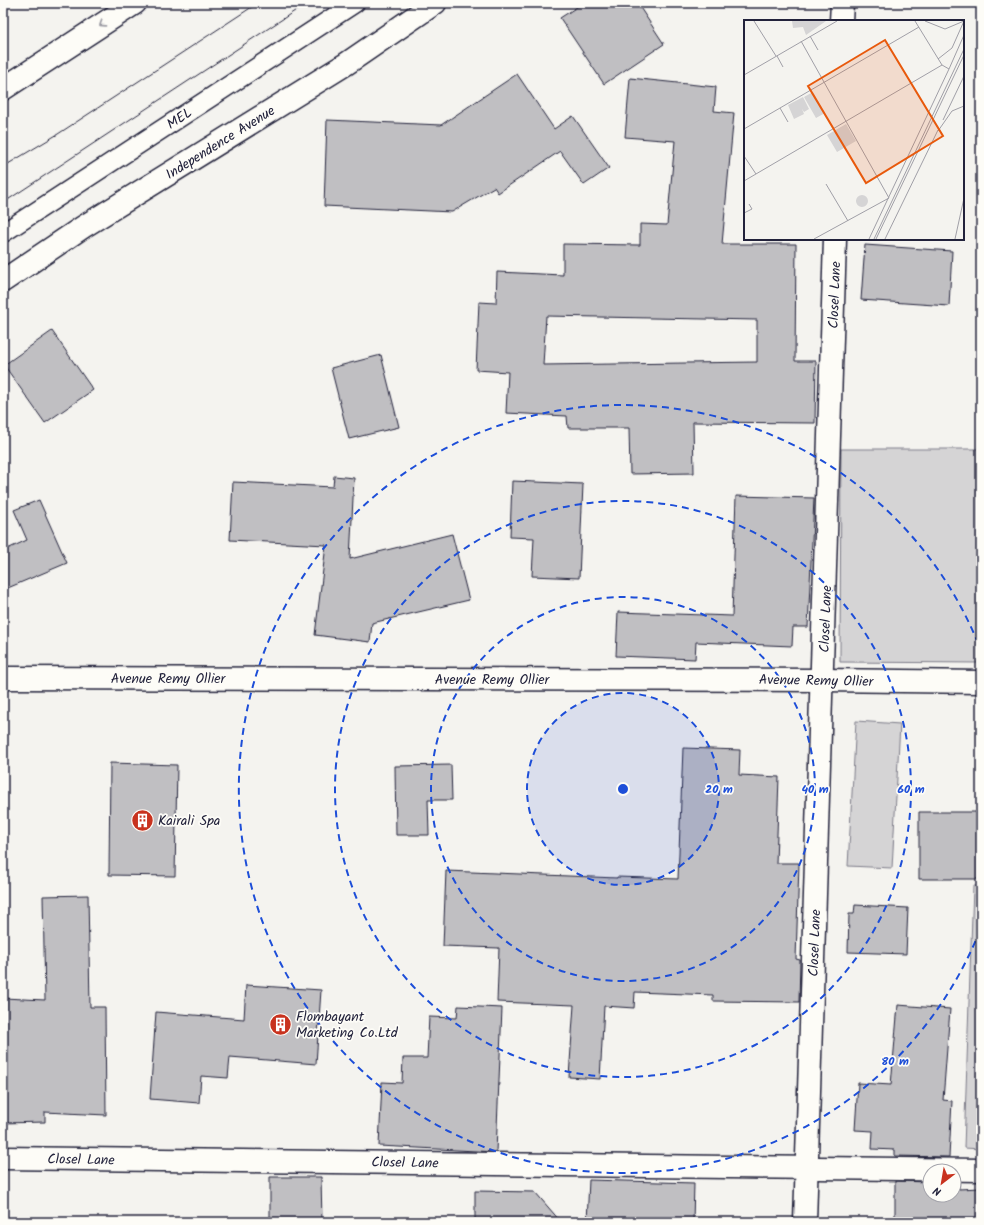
<svg xmlns="http://www.w3.org/2000/svg" width="984" height="1225" font-family="Kalam,sans-serif">
	<style>
		.green { fill: #d5d4d5; stroke: #7c7b88 }
		.building { fill: #c0bfc2; stroke: #22223b; fill-rule: evenodd }
		.lines { fill: none; stroke-linecap: round; stroke-linejoin: round }
		.lane-casing { stroke: #22223b; stroke-width: 21 }
		.street-casing { stroke: #22223b; stroke-width: 25 }
		.secondary-casing { stroke: #22223b; stroke-width: 25 }
		.lane { stroke: #fdfcf7; stroke-width: 18 }
		.street { stroke: #fdfcf7; stroke-width: 22 }
		.secondary { stroke: #fdfcf7; stroke-width: 22 }
		.tram { stroke: #22223b; stroke-width: 1 }
		.oneway { stroke: #9a9aa2 }
		.ring { fill: none; stroke: #1d4ed8; stroke-width: 2; stroke-dasharray: 7 5 }
		.labels { text-anchor: middle; stroke-width: 3.5; stroke-linejoin: round; paint-order: stroke }
		.street-label { font-size: 14px; fill: #22223b; stroke: #fdfcf7 }
		.poi-label { font-size: 14px; fill: #22223b; stroke: #fdfcf7; text-anchor: start }
		.inset-road { fill: none; stroke: #a09fa7; stroke-width: 1 }
		.view { fill: #e8590c; fill-opacity: 0.15; stroke: #e8590c; stroke-width: 2 }
		.inset-edge { fill: none; stroke: #22223b; stroke-width: 2 }
		.centre { fill: #1d4ed8; stroke: #fdfcf7; stroke-width: 2 }
		.ring-label { font-size: 12px; text-anchor: middle; font-weight: bold; fill: #1d4ed8; stroke: #fdfcf7; stroke-width: 3.5; stroke-linejoin: round; paint-order: stroke }
	</style>
	<rect width="100%" height="100%" fill="#f4f3ef"/>
	<filter id="ink" filterUnits="userSpaceOnUse"><feTurbulence type="fractalNoise" baseFrequency=".025" numOctaves="2"/><feDisplacementMap in="SourceGraphic" scale="8" xChannelSelector="R" yChannelSelector="G"/><feConvolveMatrix kernelMatrix="1 2 1 2 8 2 1 2 1" color-interpolation-filters="sRGB"/></filter>
	<g filter="url(#ink)">
		<g class="green">
			<path d="M 841,449 L 981,449 L 981,663 L 840,662 Z"/>
			<path d="M 856,721 L 900,724 L 892,868 L 848,866 Z"/>
			<path d="M 973,886 L 981,886 L 981,1149 L 964,1148 Z"/>
		</g>
		<g class="building">
			<path d="M 583,3 L 637,3 L 664,44 L 604,84 L 560,18 Z"/>
			<path d="M 517,74 L 554,129 L 573,116 L 609,168 L 584,185 L 560,151 L 498,193 L 494,187 L 452,212 L 324,206 L 327,120 L 441,125 Z"/>
			<path d="M 630,78 L 716,87 L 714,111 L 734,113 L 722,244 L 796,244 L 795,361 L 816,361 L 815,423 L 693,422 L 694,473 L 630,474 L 629,428 L 568,428 L 567,416 L 506,413 L 508,372 L 476,370 L 479,302 L 496,303 L 497,272 L 563,275 L 563,244 L 640,245 L 640,224 L 667,225 L 675,141 L 625,137 ZM 546,316 L 757,320 L 757,362 L 543,365 Z"/>
			<path d="M 865,245 L 952,251 L 949,306 L 861,300 Z"/>
			<path d="M 52,331 L 93,390 L 45,423 L 4,365 Z"/>
			<path d="M 381,355 L 399,427 L 349,439 L 331,368 Z"/>
			<path d="M 334,476 L 354,478 L 350,559 L 452,534 L 469,600 L 372,623 L 370,642 L 315,635 L 326,545 L 230,540 L 233,482 L 333,487 Z"/>
			<path d="M 512,481 L 583,484 L 579,578 L 532,576 L 534,538 L 510,537 Z"/>
			<path d="M 736,496 L 814,498 L 808,627 L 793,627 L 792,646 L 696,642 L 695,659 L 616,656 L 618,612 L 732,616 Z"/>
			<path d="M 39,500 L 67,563 L 3,590 L 3,551 L 27,540 L 14,510 Z"/>
			<path d="M 683,748 L 740,750 L 739,775 L 779,777 L 776,863 L 799,863 L 796,959 L 800,960 L 799,1002 L 713,1001 L 713,995 L 635,992 L 634,1008 L 604,1006 L 600,1079 L 569,1077 L 574,1005 L 497,1002 L 499,948 L 443,946 L 446,871 L 617,878 L 617,877 L 678,879 Z"/>
			<path d="M 110,763 L 177,765 L 175,876 L 109,875 Z"/>
			<path d="M 451,765 L 452,800 L 428,800 L 429,835 L 396,835 L 395,766 Z"/>
			<path d="M 919,812 L 979,812 L 980,879 L 919,879 Z"/>
			<path d="M 88,895 L 90,1007 L 105,1007 L 106,1115 L 45,1112 L 45,1122 L 3,1123 L 3,998 L 45,1000 L 43,896 Z"/>
			<path d="M 855,905 L 908,908 L 906,954 L 848,952 L 849,914 L 854,914 Z"/>
			<path d="M 246,985 L 321,990 L 316,1064 L 230,1057 L 228,1078 L 201,1076 L 199,1103 L 150,1099 L 156,1012 L 244,1019 Z"/>
			<path d="M 898,1005 L 950,1009 L 943,1100 L 952,1101 L 949,1157 L 895,1156 L 895,1150 L 872,1149 L 873,1131 L 855,1130 L 858,1083 L 891,1085 Z"/>
			<path d="M 458,1006 L 502,1008 L 496,1152 L 379,1146 L 382,1082 L 402,1083 L 403,1058 L 427,1058 L 429,1017 L 457,1018 Z"/>
			<path d="M 270,1177 L 321,1177 L 322,1222 L 270,1222 Z"/>
			<path d="M 589,1180 L 694,1183 L 693,1222 L 587,1222 Z"/>
			<path d="M 895,1181 L 930,1182 L 930,1195 L 954,1195 L 954,1182 L 959,1182 L 959,1189 L 981,1188 L 981,1222 L 895,1222 Z"/>
			<path d="M 475,1191 L 535,1192 L 561,1222 L 475,1222 Z"/>
		</g>
		<g class="lines">
			<defs>
				<path id="lane" d="M 3,233 L 355,3"/>
				<g id="street">
					<path d="M 841,21 L 842,3"/>
					<path d="M 3,678 L 823,680 L 981,682"/>
					<path d="M 3,1158 L 981,1170"/>
					<path d="M 805,1222 L 835,239"/>
				</g>
				<g id="secondary">
					<path d="M 3,89 L 135,3"/>
					<path d="M 3,281 L 83,227 L 346,64 L 435,3"/>
				</g>
			</defs>
			<use href="#lane" class="lane-casing"/>
			<use href="#street" class="street-casing"/>
			<use href="#secondary" class="secondary-casing"/>
			<use href="#lane" class="lane"/>
			<use href="#street" class="street"/>
			<use href="#secondary" class="secondary"/>
			<g class="tram">
				<path d="M 3,167 L 58,134 L 258,3"/>
				<path d="M 3,203 L 307,3"/>
			</g>
		</g>
		<defs><path id="oneway-chevron" d="M-2-3.5L2.5 0L-2 3.5" fill="none" stroke-width="1.6" stroke-linecap="round" stroke-linejoin="round"/></defs>
		<use class="oneway" href="#oneway-chevron" transform="translate(102 24) rotate(147)"/>
	</g>
	<circle cx="623" cy="789" r="96" fill="#1d4ed8" fill-opacity=".12"/>
	<g class="ring">
		<circle cx="623" cy="789" r="96"/>
		<circle cx="623" cy="789" r="192"/>
		<circle cx="623" cy="789" r="288"/>
		<path d="M980 930A384 384 0 1 1 980 648"/>
	</g>
	<defs>
		<symbol id="building-disc" viewBox="-11 -11 22 22"><circle r="9.5" fill="#c8321e" stroke="#fdfcf7"/><path d="M-4-6H4V6H1V3H-1V6H-4ZM-2.5-4.3h1.7v1.8h-1.7ZM.8-4.3h1.7v1.8H.8ZM-2.5-1h1.7V.8h-1.7ZM.8-1h1.7V.8H.8Z" fill="#fff"/></symbol>
	</defs>
	<g fill-rule="evenodd">
		<use href="#building-disc" x="130" y="808" width="25" height="25"/>
		<use href="#building-disc" x="268" y="1012" width="25" height="25"/>
	</g>
	<g class="labels">
		<g class="street-label">
			<text transform="translate(179 118) rotate(-33)" y="5">MEL</text>
			<text transform="translate(220 142) rotate(-32)" y="5">Independence Avenue</text>
			<text transform="translate(834 295) rotate(-88)" y="5">Closel Lane</text>
			<text transform="translate(825 619) rotate(-88)" y="5">Closel Lane</text>
			<text x="168" y="683">Avenue Remy Ollier</text>
			<text x="492" y="684">Avenue Remy Ollier</text>
			<text transform="translate(816 680) rotate(1)" y="5">Avenue Remy Ollier</text>
			<text transform="translate(814 943) rotate(-88)" y="5">Closel Lane</text>
			<text transform="translate(81 1159) rotate(1)" y="5">Closel Lane</text>
			<text transform="translate(405 1162) rotate(1)" y="5">Closel Lane</text>
		</g>
		<g class="poi-label">
			<text x="158" y="825">Kairali Spa</text>
			<text x="296" y="1021">Flombayant<tspan x="296" dy="16">Marketing Co.Ltd</tspan></text>
		</g>
	</g>
	<g transform="translate(744 20)">
		<rect width="220" height="220" fill="#f4f3ef"/>
		<path d="M 48,1 L 82,1 L 62,15 L 59,7 L 49,8 ZM 69,72 L 81,93 L 72,98 L 60,77 ZM 59,77 L 65,89 L 60,92 L 58,89 L 60,94 L 50,99 L 44,85 ZM 102,104 L 112,121 L 93,132 L 83,115 ZM112 181a6 6 0 1 1 12 0a6 6 0 1 1-12 0Z" fill="#d5d4d5"/>
		<path class="inset-road" d="M 10,1 L 32,36M 181,1 L 201,9 L 220,1M 66,16 L 74,30M 57,21 L 145,178 L 70,219M 33,36 L 39,47M 194,39 L 208,28 L 220,1M 205,49 L 220,15M 0,55 L 93,1M 36,88 L 44,102M 199,100 L 220,56M 0,109 L 175,7M 194,111 L 208,91 L 220,86M 0,136 L 12,154M 0,161 L 198,45M 82,164 L 104,201M 0,193 L 8,189 L 5,184M 125,219 L 205,49 L 198,45 L 171,1M 130,219 L 220,29M 132,219 L 220,35M 141,219 L 194,110M 211,219 L 220,178"/>
		<path class="view" d="M 141,20 L 199,116 L 122,163 L 64,66 Z"/>
		<rect width="220" height="220" class="inset-edge"/>
	</g>
	<circle cx="623" cy="789" r="6" class="centre"/>
	<g class="ring-label">
		<text x="719" y="793">20 m</text>
		<text x="815" y="793">40 m</text>
		<text x="911" y="793">60 m</text>
		<text x="895" y="1065">80 m</text>
	</g>
	<rect width="984" height="1225" fill="none" stroke="#fdfcf7" stroke-width="16"/>
	<rect x="8" y="8" width="968" height="1209" fill="none" stroke="#22223b" stroke-width="1.5" filter="url(#ink)"/>
	<g transform="translate(942 1183) rotate(211)"><circle r="19" fill="#fdfcf7" stroke="#a5a5ac"/>
	<path d="M0-3L7 15L0 10L-7 15Z" fill="#c8321e"/>
	<text y="-6" font-size="11" font-weight="bold" text-anchor="middle" fill="#22223b">N</text>
	</g>
</svg>
